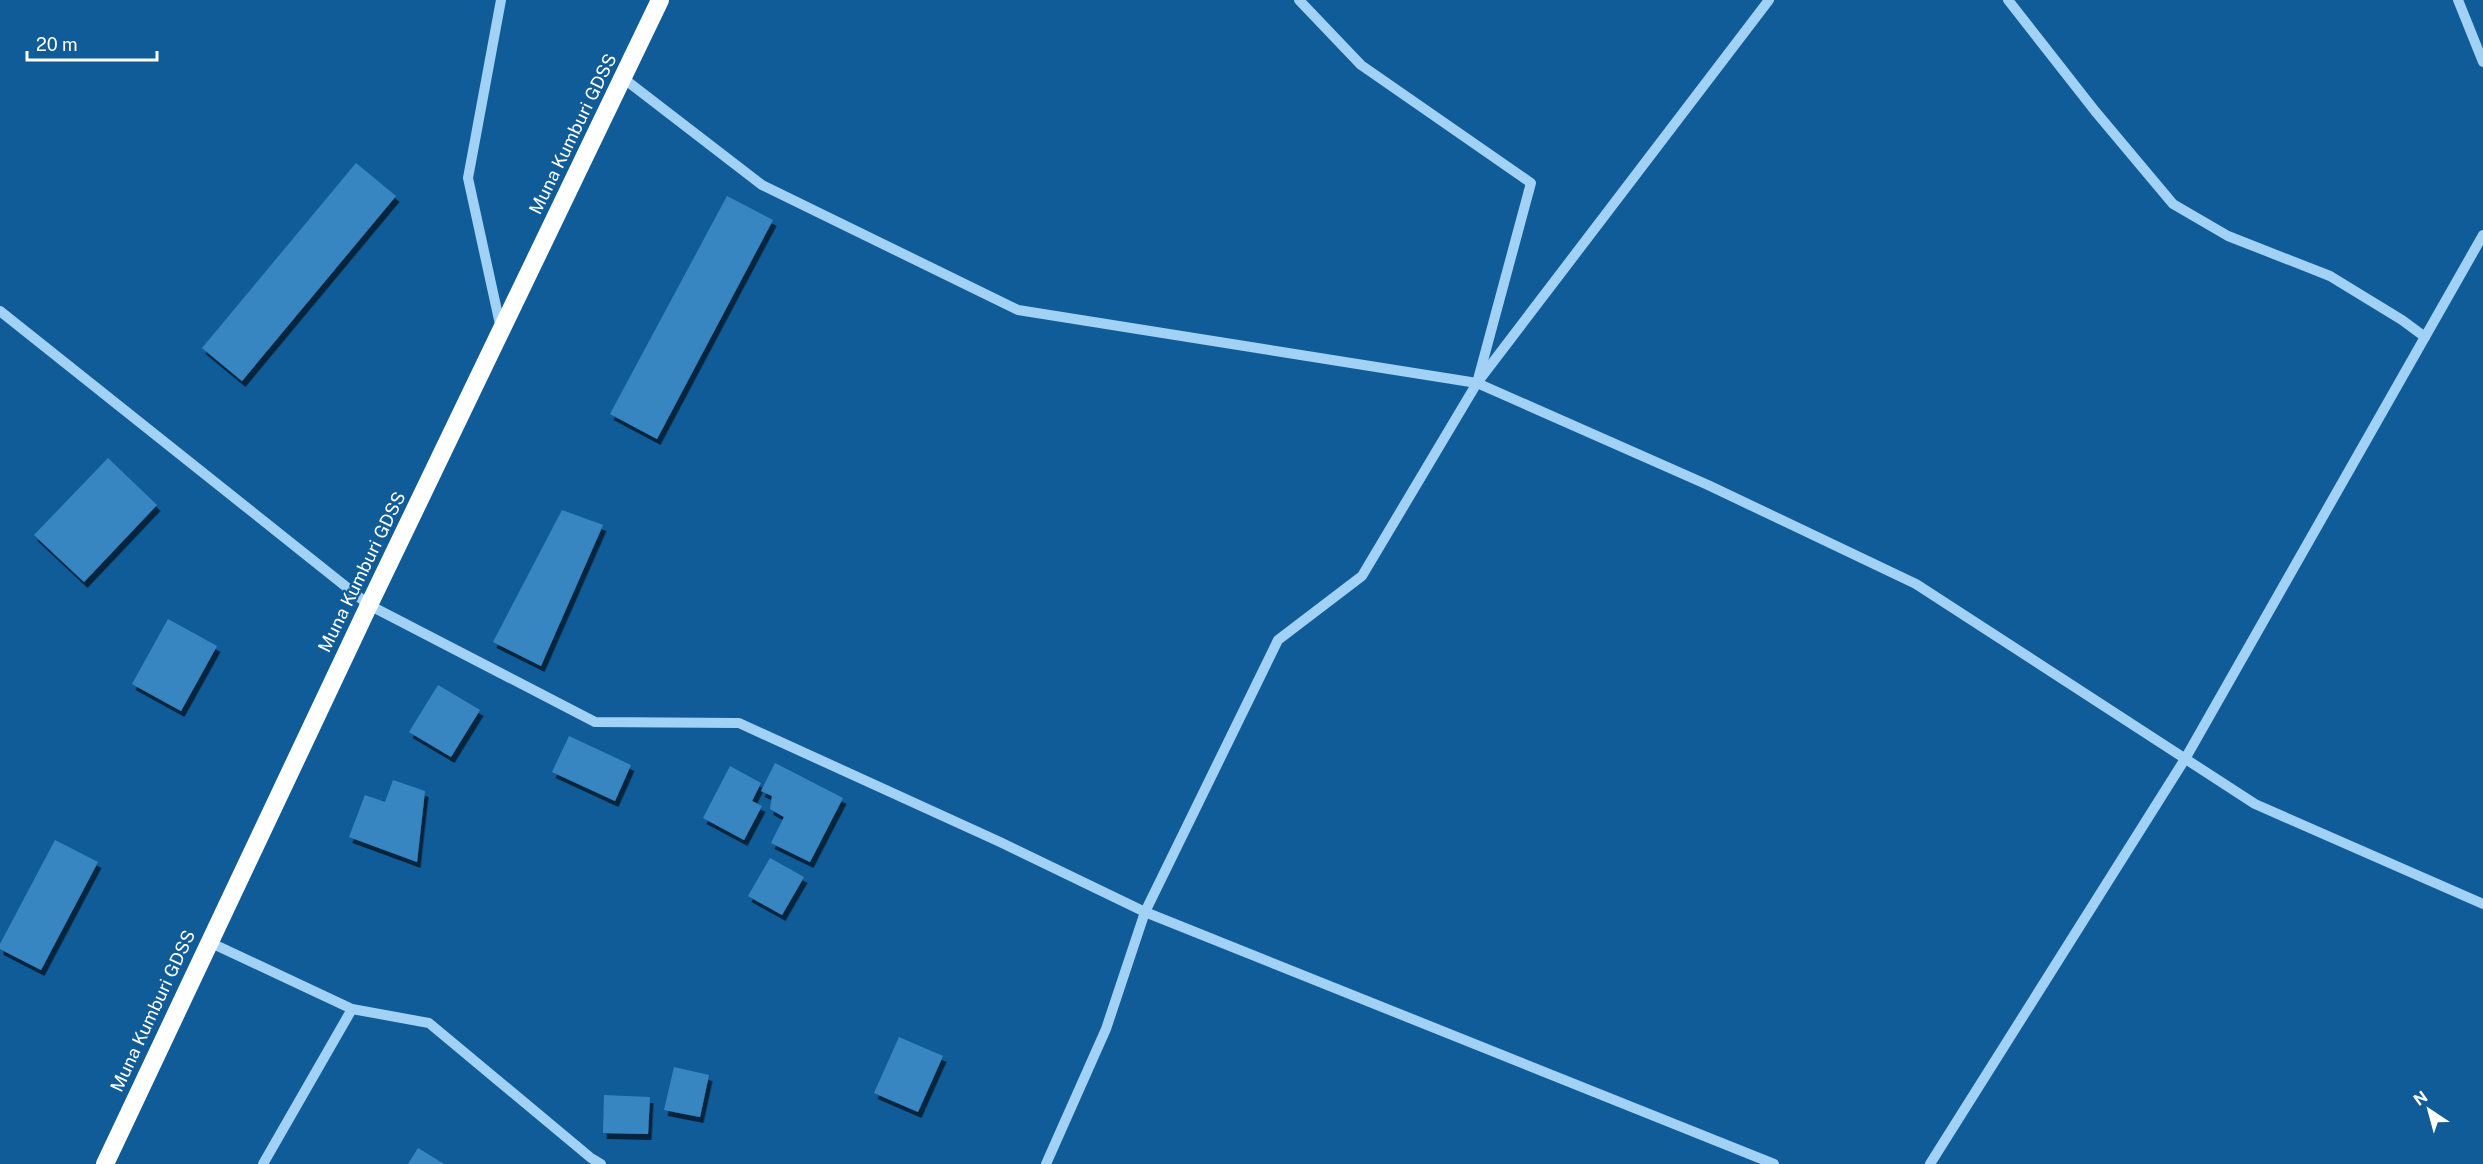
<svg xmlns="http://www.w3.org/2000/svg" width="2483" height="1164" font-family="'Public Sans',sans-serif">
	<style>
		.building { fill: #3886c1; filter: url(#shadow) }
		.lines { fill: none; stroke-linecap: round; stroke-linejoin: round }
		.minor { stroke: #a1d1f4; stroke-width: 10 }
		.highway { stroke: #fff; stroke-width: 18 }
		.labels { text-anchor: middle; stroke-width: 4.5; stroke-linejoin: round; paint-order: stroke }
		.street-label { font-size: 18px; fill: #fff; stroke: #105c99 }
	</style>
	<defs>
		<filter id="shadow"><feDropShadow dx="3.5" dy="6" stdDeviation="0" flood-color="#0009"/></filter>
	</defs>
	<rect width="100%" height="100%" fill="#105c99"/>
	<g class="building">
		<path d="M 356,163 L 396,196 L 242,381 L 202,348 Z"/>
		<path d="M 727,196 L 773,220 L 657,439 L 610,414 Z"/>
		<path d="M 108,458 L 157,505 L 84,582 L 34,535 Z"/>
		<path d="M 562,510 L 603,525 L 541,666 L 493,642 Z"/>
		<path d="M 168,619 L 217,646 L 181,711 L 132,684 Z"/>
		<path d="M 438,685 L 480,710 L 451,757 L 409,732 Z"/>
		<path d="M 569,736 L 631,765 L 615,801 L 552,772 Z"/>
		<path d="M 775,763 L 843,798 L 810,862 L 771,843 L 784,817 L 770,809 L 772,796 L 761,791 Z"/>
		<path d="M 730,766 L 761,783 L 752,801 L 762,806 L 744,840 L 703,818 Z"/>
		<path d="M 393,780 L 425,791 L 417,862 L 349,837 L 365,795 L 385,802 Z"/>
		<path d="M 55,840 L 98,862 L 41,970 L 0,949 L 0,944 Z"/>
		<path d="M 770,858 L 804,877 L 782,915 L 748,896 Z"/>
		<path d="M 899,1037 L 943,1056 L 918,1112 L 874,1093 Z"/>
		<path d="M 674,1067 L 709,1075 L 700,1117 L 664,1110 Z"/>
		<path d="M 604,1095 L 650,1097 L 648,1134 L 603,1133 Z"/>
		<path d="M 418,1148 L 444,1164 L 408,1164 Z"/>
	</g>
	<g class="lines">
		<g class="minor">
			<path d="M 501,0 L 468,178 L 501,329"/>
			<path d="M 1299,0 L 1361,65 L 1531,183 L 1477,383 L 1708,485 L 1916,584 L 2255,804 L 2483,904"/>
			<path d="M 2008,0 L 2095,111 L 2173,204 L 2228,236 L 2330,276 L 2402,320 L 2425,337"/>
			<path d="M 2458,0 L 2483,62"/>
			<path d="M 623,78 L 762,185 L 1018,310 L 1477,383"/>
			<path d="M 0,311 L 369,605 L 595,722 L 739,723 L 1000,842 L 1145,912 L 1774,1164"/>
			<path d="M 209,942 L 352,1009 L 429,1023 L 591,1158 L 601,1164"/>
			<path d="M 263,1164 L 352,1009"/>
			<path d="M 1046,1164 L 1106,1029 L 1145,912 L 1278,640 L 1362,576 L 1477,383 L 1769,0"/>
			<path d="M 1930,1164 L 2185,759 L 2483,235"/>
		</g>
		<path class="highway" d="M 105,1164 L 369,605 L 660,0"/>
	</g>
	<g class="labels">
		<g class="street-label">
			<text transform="translate(573 134) rotate(-64)" y="6">Muna Kumburi GDSS</text>
			<text transform="translate(362 572) rotate(-64)" y="6">Muna Kumburi GDSS</text>
			<text transform="translate(153 1011) rotate(-65)" y="6">Muna Kumburi GDSS</text>
		</g>
	</g>
	<g transform="translate(2429 1110) rotate(324)" stroke="#105c99" stroke-width="4.5" paint-order="stroke">
	<path d="M0-4.5L10 22L0 15L-10 22Z" fill="#ffffff"/>
	<text y="-9" font-size="16" font-weight="bold" text-anchor="middle" fill="#ffffff">N</text>
	</g>
	<path d="M27 51v9h130v-9" fill="none" stroke="#ffffff" stroke-width="3"/>
	<text x="36" y="51" font-size="18" fill="#ffffff" stroke="#105c99" stroke-width="4.5" paint-order="stroke">20 m</text>
</svg>
